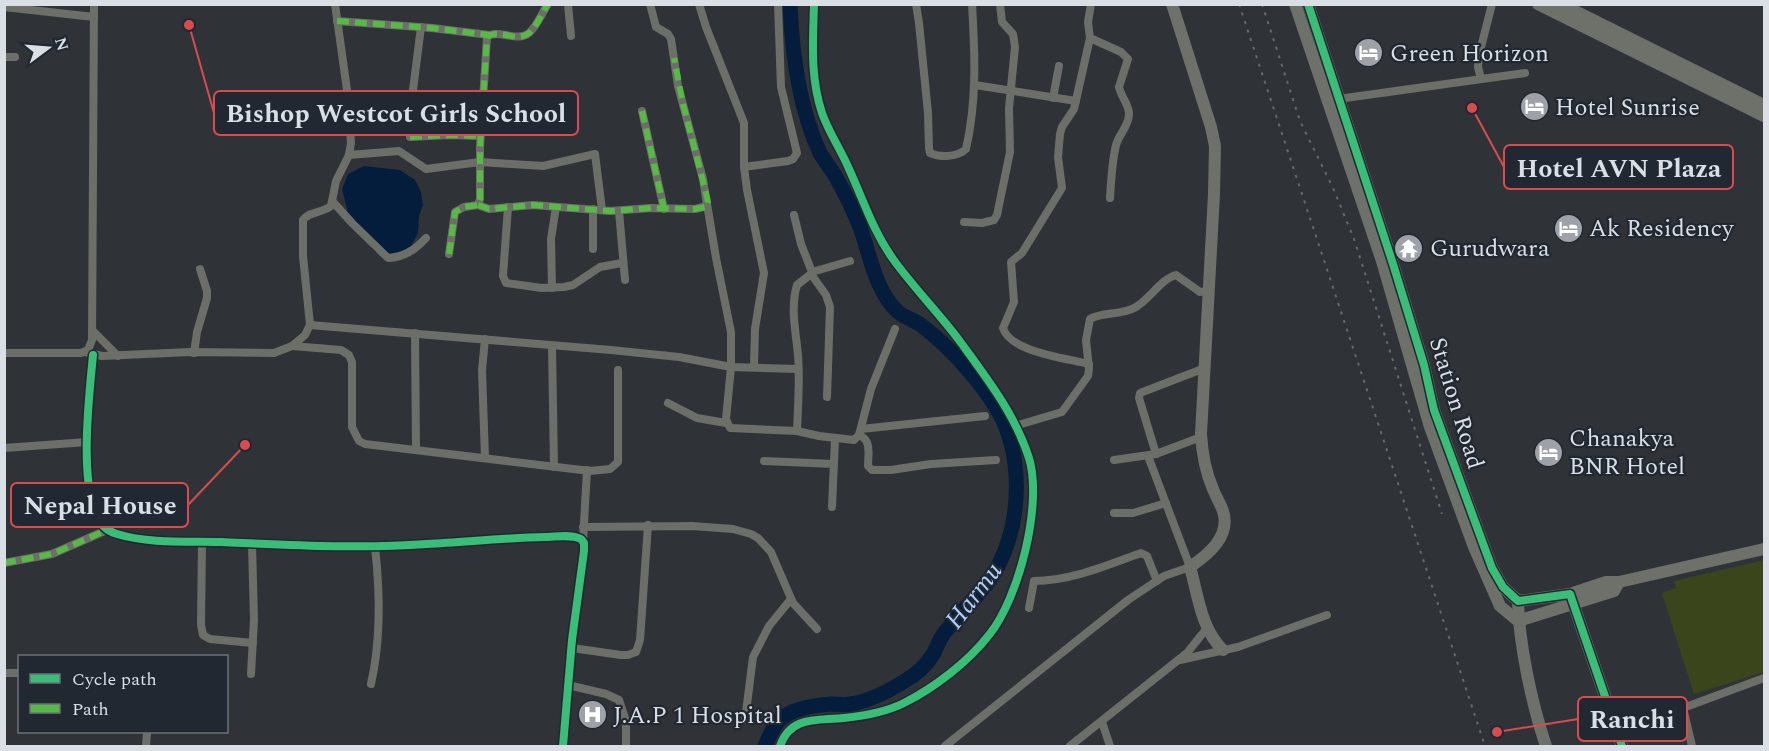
<svg xmlns="http://www.w3.org/2000/svg" width="1769" height="751" font-family="Spectral,serif">
	<style>
		.green { fill: #3b451b }
		.water { fill: #041d3d }
		.lines { fill: none; stroke-linecap: round; stroke-linejoin: round }
		.river { stroke: #041d3d; stroke-width: 15 }
		.street { stroke: #6c6f67; stroke-width: 8 }
		.secondary { stroke: #6e716a; stroke-width: 12 }
		.rail { stroke: #666967; stroke-width: 2; stroke-dasharray: 3 6; stroke-linecap: butt }
		.quiet { stroke: #58b947; stroke-width: 6; stroke-dasharray: 12 6; stroke-linecap: butt }
		.cycleway-casing { stroke: #212832; stroke-width: 11 }
		.cycleway { stroke: #3abd76; stroke-width: 8 }
		.labels { text-anchor: middle; stroke-width: 4.5; stroke-linejoin: round; paint-order: stroke }
		.poi-label { font-size: 24px; fill: #dadee5; stroke: #212832; text-anchor: start }
		.street-label { font-size: 24px; fill: #dadee5; stroke: #212832 }
		.water-label { font-size: 26px; font-style: italic; fill: #add0fe; stroke: #212832 }
		.leader { fill: none; stroke: #d74c4e; stroke-width: 2 }
		.callout-dot { fill: #d74c4e; stroke: #212832; stroke-width: 2 }
		.callout { fill: #212832; stroke: #d74c4e; stroke-width: 2 }
		.callout-label { font-size: 26px; text-anchor: middle; font-weight: bold; fill: #dadee5 }
	</style>
	<rect width="100%" height="100%" fill="#2f3338"/>
	<path class="green" d="M 1764,560 L 1764,672 L 1694,694 L 1662,593 L 1676,588 L 1674,581 Z"/>
	<path class="water" d="M 364,166 L 400,170 L 415,180 L 421,192 L 423,205 L 419,216 L 418,233 L 411,246 L 397,255 L 386,256 L 374,251 L 349,217 L 342,189 L 348,174 Z"/>
	<g class="lines">
		<path class="river" d="M 765,746 C 769,737 774,724 782,718 C 794,708 817,705 832,704 C 838,704 845,705 851,704 C 869,701 887,692 903,682 C 916,675 926,666 934,653 C 937,646 940,638 945,632 C 953,623 961,612 970,603 C 977,595 985,588 991,578 C 1024,526 1026,448 990,398 C 971,371 947,345 921,325 C 914,320 903,317 897,311 C 876,291 871,259 862,233 C 856,214 845,194 836,177 C 831,169 825,161 820,153 C 799,108 792,54 790,4"/>
		<g class="street">
			<path d="M 568,4 L 571,36"/>
			<path d="M 699,4 L 706,27 L 744,123 L 744,167 L 747,190 L 764,273 L 755,329 L 754,367"/>
			<path d="M 916,4 L 919,23 L 928,113 L 929,148 L 930,153 C 940,158 958,157 966,149 C 977,101 975,54 972,4"/>
			<path d="M 1091,4 L 1088,22 L 1090,38 L 1121,52 L 1128,59 L 1119,87 C 1121,97 1129,104 1129,114 C 1129,126 1119,134 1116,145 C 1112,162 1111,180 1110,198"/>
			<path d="M 4,7 L 94,17"/>
			<path d="M 337,21 L 432,28 L 489,35"/>
			<path d="M 4,57 L 15,57"/>
			<path d="M 1481,79 L 1478,67 L 1479,55 L 1492,4"/>
			<path d="M 975,85 L 1076,101"/>
			<path d="M 412,98 L 421,27"/>
			<path d="M 1053,98 L 1059,66"/>
			<path d="M 1338,99 L 1525,73"/>
			<path d="M 642,111 L 664,209"/>
			<path d="M 410,137 L 450,135 L 480,136"/>
			<path d="M 349,155 L 399,151 L 426,169 L 480,162 L 543,166 L 595,154 L 602,210"/>
			<path d="M 744,167 L 788,161 L 793,159 L 797,153 L 781,87 L 778,4"/>
			<path d="M 333,202 L 352,223 L 388,258 C 404,257 415,250 426,238"/>
			<path d="M 707,204 L 716,258 L 731,332 L 731,367 L 726,419 L 730,428 L 797,431 L 819,436 L 854,440 L 859,435 L 871,389 L 895,329"/>
			<path d="M 478,205 L 489,209 L 533,205 L 610,211 L 651,208 L 695,209 L 707,206 L 703,179 L 678,86 L 671,39 L 668,34 L 656,27 L 650,4"/>
			<path d="M 508,207 L 503,276 L 506,283 L 542,288 L 564,287 L 573,285 L 600,267 L 622,263"/>
			<path d="M 619,211 L 625,280"/>
			<path d="M 794,215 L 801,244 L 812,272 L 811,274 L 797,285 C 790,308 796,332 798,355 C 800,380 798,406 797,431"/>
			<path d="M 964,222 L 982,223 L 994,220 L 997,215 L 1010,152 L 1009,108 L 1015,47 L 1013,34 L 1002,22 L 1000,4"/>
			<path d="M 593,249 L 593,209"/>
			<path d="M 449,254 L 455,212 L 464,207 L 478,205 L 480,199 L 480,147 L 487,37 C 498,28 517,43 529,33 C 537,26 542,13 548,4"/>
			<path d="M 812,272 L 850,261"/>
			<path d="M 811,274 L 826,295 L 830,307 L 827,397"/>
			<path d="M 552,288 L 551,239 L 556,207"/>
			<path d="M 310,325 L 611,350 L 679,357 L 731,367 L 798,369"/>
			<path d="M 94,332 L 118,356"/>
			<path d="M 415,333 L 416,448"/>
			<path d="M 292,346 L 341,350 L 349,355 L 352,362 L 352,427 L 359,441 L 365,444 L 590,471 L 610,469 L 618,462 L 618,370"/>
			<path d="M 552,346 L 554,467"/>
			<path d="M 85,352 L 102,356 L 190,352 L 274,353 L 292,346 L 305,335 L 310,325 L 303,256 L 303,220 C 309,211 323,213 331,206 L 336,181 L 349,155 L 351,143 L 347,90 L 335,4"/>
			<path d="M 4,353 L 81,353 L 88,350 L 92,340 L 94,4"/>
			<path d="M 194,353 L 197,332 L 207,298 L 207,291 L 200,269"/>
			<path d="M 93,355 C 89,396 78,488 100,522 C 104,528 110,532 117,534 C 150,544 188,541 222,542 C 290,545 358,549 427,544 C 466,542 505,538 545,537 C 556,537 571,534 581,539 L 584,543 L 584,551 L 572,640 L 563,746"/>
			<path d="M 1089,364 C 1066,358 1010,352 1003,328 L 1014,302 L 1011,262 L 1022,253 L 1062,188 L 1058,157 L 1060,134 L 1062,127 L 1074,109 L 1090,38"/>
			<path d="M 668,403 L 697,418 L 726,423"/>
			<path d="M 1015,426 L 1062,412 L 1088,376 L 1089,369 L 1086,340 L 1090,319 C 1103,311 1121,316 1136,307 C 1150,299 1161,279 1176,275 L 1200,292 L 1210,291"/>
			<path d="M 861,429 L 985,416"/>
			<path d="M 859,435 C 872,440 868,455 868,466 L 872,470 L 891,470 L 931,464 L 996,460"/>
			<path d="M 4,448 L 87,442"/>
			<path d="M 1156,454 L 1201,437"/>
			<path d="M 485,458 L 482,370 L 485,339"/>
			<path d="M 1114,460 L 1156,454 L 1139,398 L 1140,393 L 1205,368"/>
			<path d="M 764,461 L 834,464"/>
			<path d="M 832,507 L 835,439"/>
			<path d="M 1114,513 L 1133,513 L 1166,503"/>
			<path d="M 583,527 L 692,526 L 733,529 L 751,534 L 758,538 L 771,552 L 793,603 L 817,629"/>
			<path d="M 583,541 L 587,470"/>
			<path d="M 202,542 L 201,625 L 203,635 L 210,639 L 253,643"/>
			<path d="M 4,563 L 52,554 L 107,530"/>
			<path d="M 1029,608 L 1034,581 C 1071,581 1107,565 1141,553 L 1147,556 L 1157,581"/>
			<path d="M 572,648 L 621,655 L 628,655 L 636,652 L 640,640 L 648,525"/>
			<path d="M 1180,660 L 1238,647 L 1327,615"/>
			<path d="M 4,673 L 20,673"/>
			<path d="M 251,674 L 254,620 L 252,544"/>
			<path d="M 371,684 C 381,640 380,591 375,547"/>
			<path d="M 568,685 L 606,694 L 619,700 L 626,721 L 626,746"/>
			<path d="M 745,720 L 753,657 L 769,626 L 791,599"/>
			<path d="M 1102,722 L 1110,746"/>
			<path d="M 1616,728 L 1683,708"/>
			<path d="M 146,746 L 147,732"/>
			<path d="M 780,746 C 791,715 818,721 844,718 C 864,716 886,712 904,703 C 934,688 968,662 989,635 C 1019,598 1043,504 1029,458 C 1015,414 986,377 959,340 C 938,312 913,287 893,259 C 873,231 863,199 849,169 C 841,150 829,133 822,113 C 810,77 813,42 814,4"/>
			<path d="M 945,746 L 1128,600 L 1164,576 L 1190,567 L 1148,456"/>
			<path d="M 1070,746 L 1187,653 L 1207,628"/>
			<path d="M 1692,746 L 1683,708 L 1764,678"/>
		</g>
		<g class="secondary">
			<path d="M 1172,4 L 1211,127 L 1215,146 L 1214,194 L 1201,434 C 1202,452 1206,473 1213,489 C 1216,497 1220,503 1223,511 C 1231,536 1209,554 1190,567 C 1198,595 1201,629 1223,650"/>
			<path d="M 1295,4 L 1382,261 L 1430,427 L 1474,547 L 1500,606 L 1518,621 L 1614,591 L 1619,582"/>
			<path d="M 1308,4 L 1393,264 L 1424,365 L 1434,410 L 1492,568 L 1503,587 L 1518,601 L 1570,594 L 1622,746"/>
			<path d="M 1538,4 L 1764,116"/>
			<path d="M 1561,4 L 1764,105"/>
			<path d="M 1570,594 L 1606,582 L 1619,582 L 1764,549"/>
			<path d="M 1518,601 C 1519,644 1532,705 1546,746"/>
		</g>
		<g class="rail">
			<path d="M 1239,4 L 1485,746"/>
			<path d="M 1262,4 L 1300,121 L 1333,188 L 1354,239 L 1442,514"/>
		</g>
		<g class="quiet">
			<path d="M 337,21 L 432,28 L 489,35"/>
			<path d="M 642,111 L 664,209"/>
			<path d="M 410,137 L 450,135 L 480,136"/>
			<path d="M 478,205 L 489,209 L 533,205 L 610,211 L 651,208 L 695,209 L 706,207 L 708,202 L 706,193 L 683,104 L 674,58"/>
			<path d="M 449,254 L 455,212 L 464,207 L 478,205 L 480,199 L 480,147 L 487,37 C 498,28 517,43 529,33 C 537,26 542,13 548,4"/>
			<path d="M 4,563 L 52,554 L 107,530"/>
		</g>
		<defs>
			<g id="cycleway">
				<path d="M 1308,4 L 1393,264 L 1424,365 L 1434,410 L 1492,568 L 1503,587 L 1518,601 L 1570,594 L 1622,746"/>
				<path d="M 93,355 C 89,396 78,488 100,522 C 104,528 110,532 117,534 C 150,544 188,541 222,542 C 290,545 358,549 427,544 C 466,542 505,538 545,537 C 556,537 571,534 581,539 L 584,543 L 584,551 L 572,640 L 563,746"/>
				<path d="M 780,746 C 791,715 818,721 844,718 C 864,716 886,712 904,703 C 934,688 968,662 989,635 C 1019,598 1043,504 1029,458 C 1015,414 986,377 959,340 C 938,312 913,287 893,259 C 873,231 863,199 849,169 C 841,150 829,133 822,113 C 810,77 813,42 814,4"/>
			</g>
		</defs>
		<use href="#cycleway" class="cycleway-casing"/>
		<use href="#cycleway" class="cycleway"/>
	</g>
	<defs>
		<symbol id="hotel-disc" viewBox="-11 -11 22 22"><circle r="9.5" fill="#9ea2a8" stroke="#212832"/><path d="M-6-4.5h1.5V1H6V5H4.5V3h-9V5H-6ZM-4 0a1.8 1.8 0 1 1 3.6 0ZM.5 0V-2.5h3Q6-2.5 6 0Z" fill="#fff"/></symbol>
		<symbol id="temple-disc" viewBox="-11 -11 22 22"><circle r="9.5" fill="#9ea2a8" stroke="#212832"/><path d="M0-6L5-2H3V0L6.5 2.5H4V6H1.5V3h-3V6H-4V2.5H-6.5L-3 0V-2H-5Z" fill="#fff"/></symbol>
		<symbol id="hospital-disc" viewBox="-11 -11 22 22"><circle r="9.5" fill="#9ea2a8" stroke="#212832"/><path d="M-5-5h3v3.5h4V-5h3V5h-3V1.5h-4V5h-3Z" fill="#fff"/></symbol>
	</defs>
	<g fill-rule="evenodd">
		<use href="#hotel-disc" x="1352" y="36" width="33" height="33"/>
		<use href="#hotel-disc" x="1518" y="90" width="33" height="33"/>
		<use href="#hotel-disc" x="1552" y="212" width="33" height="33"/>
		<use href="#temple-disc" x="1392" y="232" width="33" height="33"/>
		<use href="#hotel-disc" x="1532" y="436" width="33" height="33"/>
		<use href="#hospital-disc" x="576" y="698" width="33" height="33"/>
	</g>
	<g class="labels">
		<g class="poi-label">
			<text x="1390" y="61">Green Horizon</text>
			<text x="1555" y="115">Hotel Sunrise</text>
			<text x="1589" y="236">Ak Residency</text>
			<text x="1430" y="256">Gurudwara</text>
			<text x="1569" y="446">Chanakya<tspan x="1569" dy="28">BNR Hotel</tspan></text>
			<text x="613" y="723">J.A.P 1 Hospital</text>
		</g>
		<g class="street-label">
			<text transform="translate(1457 403) rotate(73)" y="8">Station Road</text>
		</g>
		<g class="water-label">
			<text transform="translate(973 595) rotate(-53)" y="9">Harmu</text>
		</g>
	</g>
	<path class="leader" d="M189 25L214 113M1472 108L1504 167M245 445L188 505M1497 732L1578 719"/>
	<g class="callout-dot">
		<circle cx="189" cy="25" r="6"/>
		<circle cx="1472" cy="108" r="6"/>
		<circle cx="245" cy="445" r="6"/>
		<circle cx="1497" cy="732" r="6"/>
	</g>
	<g class="callout">
		<rect x="214" y="91" width="364" height="44" rx="6"/>
		<rect x="1504" y="145" width="229" height="44" rx="6"/>
		<rect x="11" y="483" width="177" height="44" rx="6"/>
		<rect x="1578" y="697" width="109" height="44" rx="6"/>
	</g>
	<g class="callout-label">
		<text x="396" y="122">Bishop Westcot Girls School</text>
		<text x="1619" y="177">Hotel AVN Plaza</text>
		<text x="100" y="514">Nepal House</text>
		<text x="1632" y="728">Ranchi</text>
	</g>
	<rect width="1769" height="751" fill="none" stroke="#dadee5" stroke-width="12"/>
	<rect x="18" y="655" width="210" height="78" fill="#212832" stroke="#6b717a" stroke-width="1.5"/>
	<rect x="30" y="674" width="30" height="9" fill="#3abd76" stroke="#6b717a" stroke-width="1.5"/>
	<text x="72" y="685" font-size="18" fill="#dadee5">Cycle path</text>
	<rect x="30" y="704" width="30" height="9" fill="#58b947" stroke="#6b717a" stroke-width="1.5"/>
	<text x="72" y="715" font-size="18" fill="#dadee5">Path</text>
	<g transform="translate(48 48) rotate(74)" stroke="#212832" stroke-width="4.5" paint-order="stroke">
	<path d="M0-4.5L10 22L0 15L-10 22Z" fill="#dadee5"/>
	<text y="-9" font-size="16" font-weight="bold" text-anchor="middle" fill="#dadee5">N</text>
	</g>
</svg>
